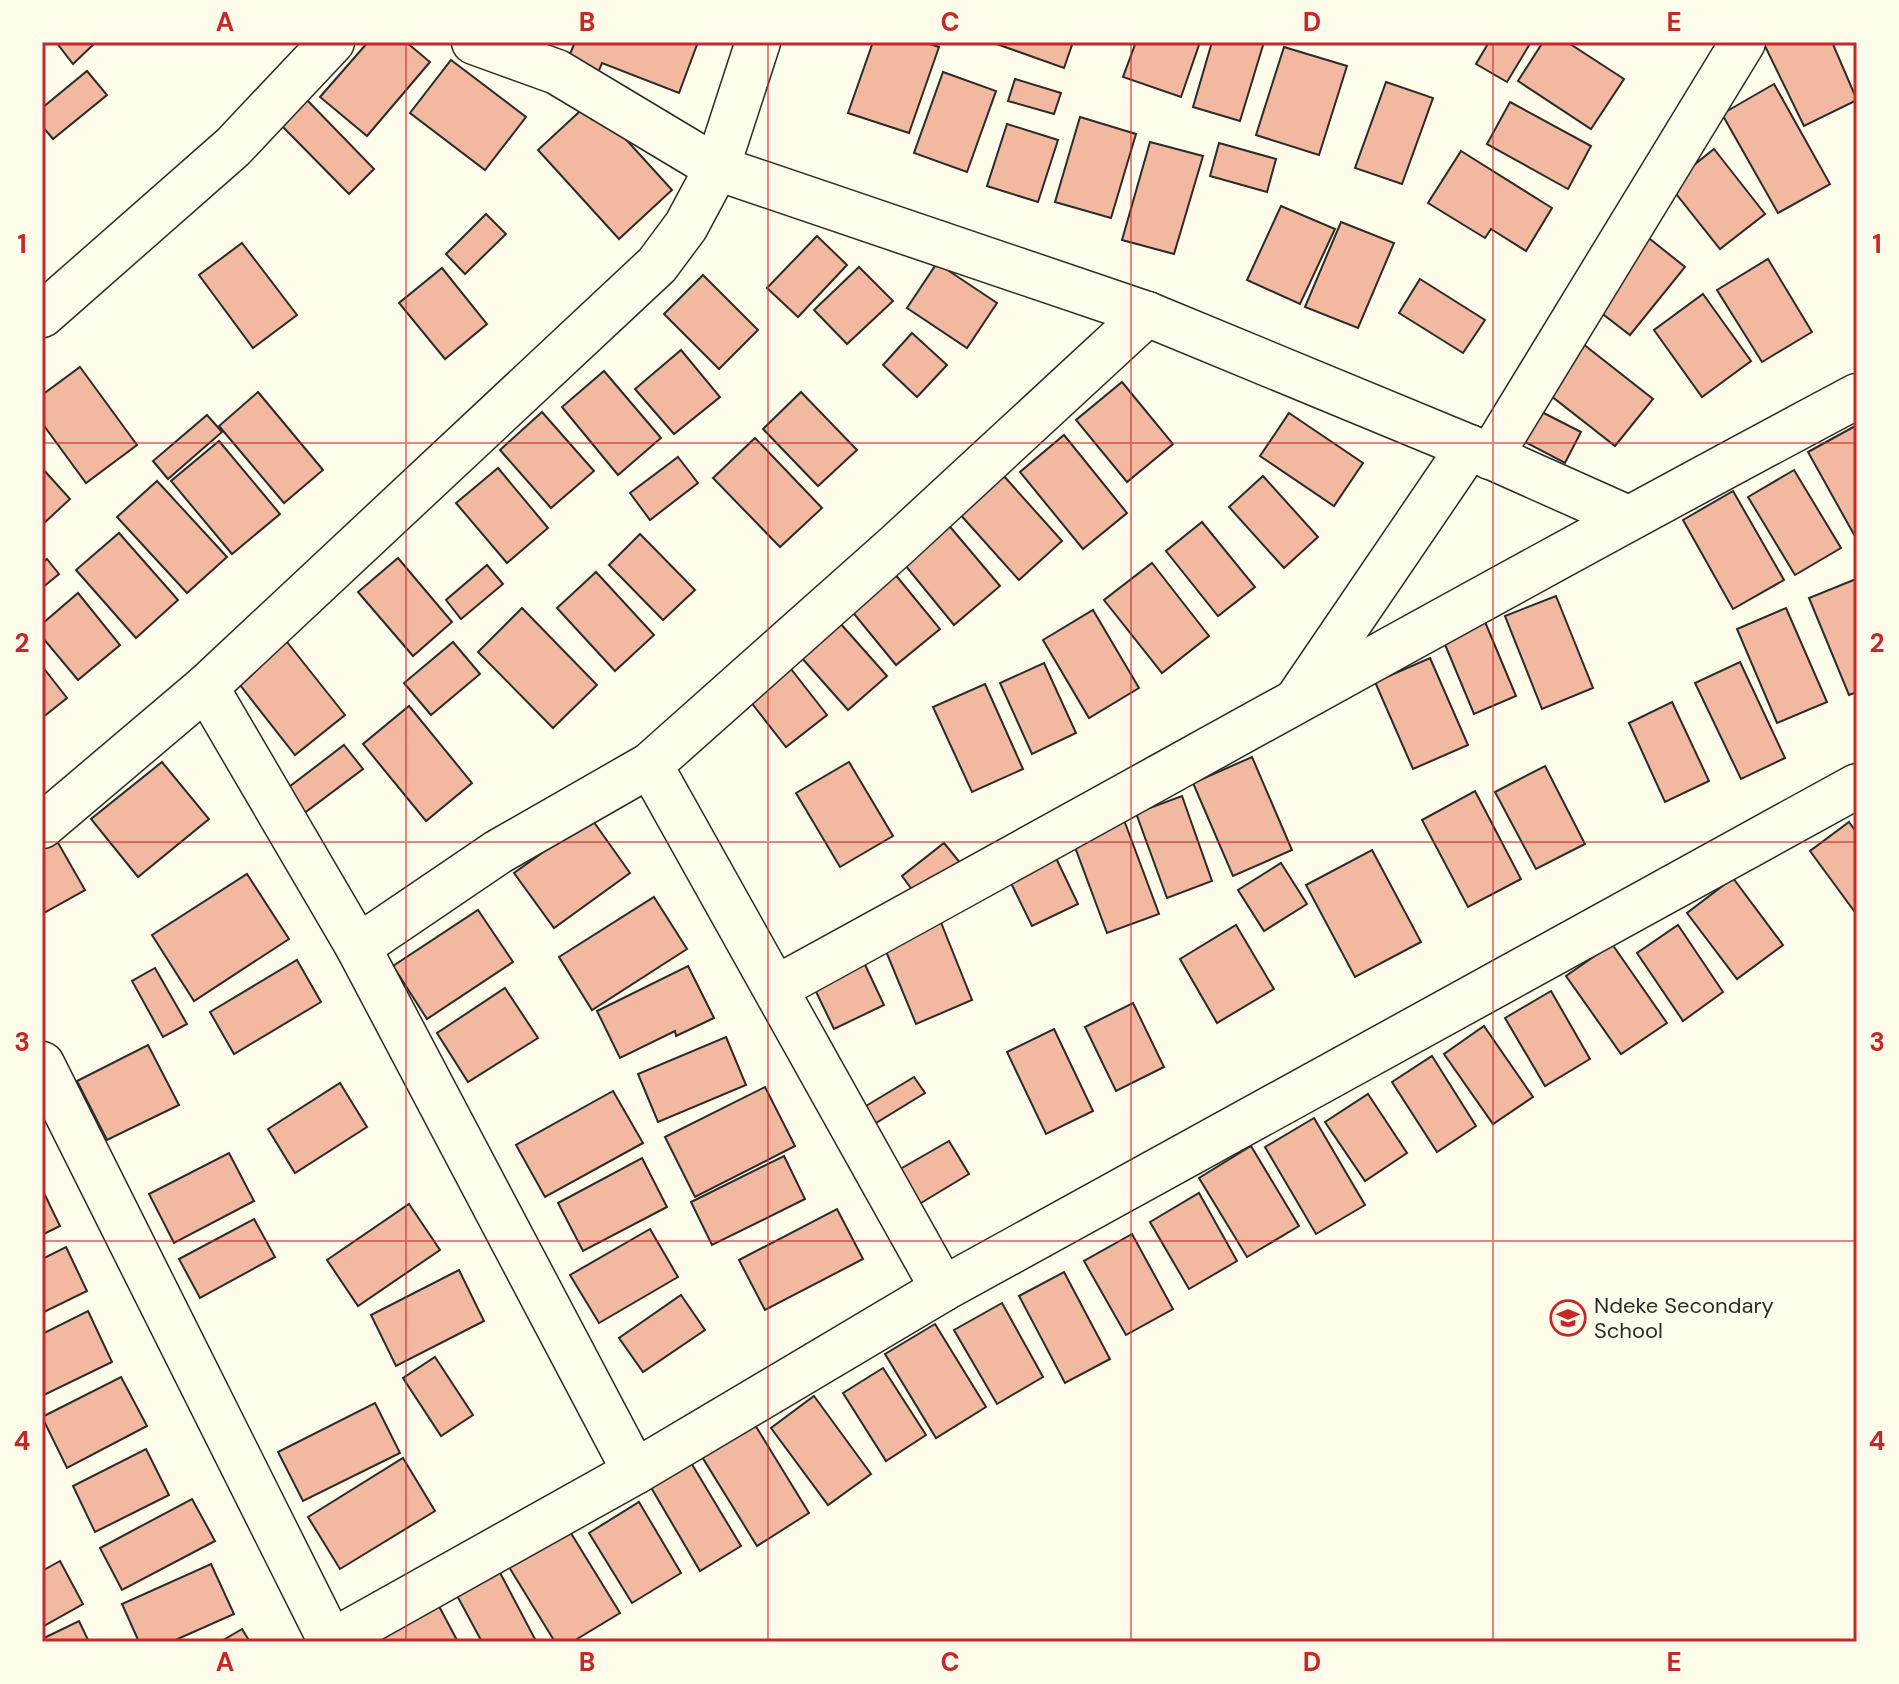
<svg xmlns="http://www.w3.org/2000/svg" width="1899" height="1684" font-family="'DM Sans',sans-serif">
	<style>
		.building { fill: #f2b8a0; stroke: #2b2b2b; stroke-width: 2 }
		.lines { fill: none; stroke-linecap: round; stroke-linejoin: round }
		.minor-casing { stroke: #2b2b2b; stroke-width: 47 }
		.minor { stroke: #fdfbea; stroke-width: 44 }
		.grid { fill: none; stroke: #c62828; stroke-width: 2; stroke-opacity: 0.55 }
		.labels { text-anchor: middle; stroke-width: 6; stroke-linejoin: round; paint-order: stroke }
		.poi-label { font-size: 22px; fill: #2b2b2b; stroke: #fdfbea; text-anchor: start }
		.neatline { fill: none; stroke: #c62828; stroke-width: 3 }
		.grid-label { font-size: 26px; text-anchor: middle; font-weight: bold; fill: #c62828 }
	</style>
	<rect width="100%" height="100%" fill="#fdfbea"/>
	<g class="building">
		<path d="M 56,42 L 96,42 L 73,64 Z"/>
		<path d="M 368,42 L 406,42 L 430,62 L 367,136 L 320,97 Z"/>
		<path d="M 575,42 L 698,42 L 679,93 L 602,63 L 596,78 L 565,66 Z"/>
		<path d="M 873,42 L 924,42 L 939,47 L 909,133 L 848,113 Z"/>
		<path d="M 991,42 L 1073,42 L 1064,68 Z"/>
		<path d="M 1136,42 L 1200,42 L 1181,97 L 1123,77 Z"/>
		<path d="M 1212,42 L 1264,42 L 1240,121 L 1193,107 Z"/>
		<path d="M 1489,42 L 1531,42 L 1507,82 L 1476,64 Z"/>
		<path d="M 1543,42 L 1567,42 L 1624,79 L 1591,129 L 1518,81 Z"/>
		<path d="M 1763,42 L 1832,42 L 1857,100 L 1804,126 Z"/>
		<path d="M 1284,47 L 1347,66 L 1319,155 L 1256,135 Z"/>
		<path d="M 451,60 L 526,117 L 485,170 L 410,113 Z"/>
		<path d="M 87,71 L 107,95 L 53,139 L 42,126 L 42,108 Z"/>
		<path d="M 943,72 L 996,91 L 967,172 L 914,153 Z"/>
		<path d="M 1015,79 L 1061,93 L 1054,114 L 1008,101 Z"/>
		<path d="M 1386,82 L 1433,98 L 1402,184 L 1355,168 Z"/>
		<path d="M 1774,84 L 1830,184 L 1778,213 L 1722,114 Z"/>
		<path d="M 307,100 L 374,169 L 349,194 L 281,125 Z"/>
		<path d="M 591,101 L 672,190 L 619,239 L 538,150 Z"/>
		<path d="M 1510,102 L 1591,146 L 1568,189 L 1487,144 Z"/>
		<path d="M 1080,117 L 1136,134 L 1111,218 L 1055,202 Z"/>
		<path d="M 1007,124 L 1058,140 L 1038,202 L 987,186 Z"/>
		<path d="M 1150,142 L 1203,156 L 1174,254 L 1122,240 Z"/>
		<path d="M 1219,143 L 1276,159 L 1267,192 L 1210,176 Z"/>
		<path d="M 1714,149 L 1765,214 L 1720,249 L 1669,185 Z"/>
		<path d="M 1461,151 L 1552,208 L 1526,251 L 1491,229 L 1485,238 L 1428,203 Z"/>
		<path d="M 1281,206 L 1335,229 L 1300,304 L 1247,280 Z"/>
		<path d="M 486,214 L 506,234 L 465,274 L 446,254 Z"/>
		<path d="M 1341,222 L 1394,243 L 1358,328 L 1305,307 Z"/>
		<path d="M 1645,235 L 1685,267 L 1630,335 L 1591,305 Z"/>
		<path d="M 817,236 L 847,265 L 798,317 L 767,288 Z"/>
		<path d="M 242,243 L 297,315 L 253,348 L 199,275 Z"/>
		<path d="M 1768,259 L 1812,332 L 1762,362 L 1717,290 Z"/>
		<path d="M 937,263 L 997,303 L 967,348 L 907,308 Z"/>
		<path d="M 859,267 L 893,301 L 847,344 L 814,310 Z"/>
		<path d="M 442,268 L 487,324 L 445,359 L 399,303 Z"/>
		<path d="M 703,275 L 758,330 L 719,369 L 664,314 Z"/>
		<path d="M 1420,279 L 1485,320 L 1463,353 L 1399,313 Z"/>
		<path d="M 1703,294 L 1751,361 L 1702,397 L 1654,330 Z"/>
		<path d="M 912,333 L 947,365 L 917,397 L 883,365 Z"/>
		<path d="M 1578,340 L 1653,399 L 1615,446 L 1541,388 Z"/>
		<path d="M 681,350 L 720,397 L 674,434 L 635,389 Z"/>
		<path d="M 80,367 L 137,445 L 86,483 L 42,423 L 42,395 Z"/>
		<path d="M 604,371 L 661,438 L 618,475 L 562,407 Z"/>
		<path d="M 1122,382 L 1173,444 L 1127,482 L 1076,420 Z"/>
		<path d="M 258,392 L 323,470 L 284,503 L 219,426 Z"/>
		<path d="M 801,392 L 857,450 L 818,486 L 763,429 Z"/>
		<path d="M 1530,406 L 1581,432 L 1565,463 L 1514,436 Z"/>
		<path d="M 542,412 L 594,471 L 551,508 L 500,450 Z"/>
		<path d="M 1289,413 L 1363,463 L 1334,506 L 1260,456 Z"/>
		<path d="M 207,415 L 222,432 L 168,479 L 153,461 Z"/>
		<path d="M 1857,425 L 1857,540 L 1808,452 Z"/>
		<path d="M 1064,435 L 1127,513 L 1083,549 L 1020,472 Z"/>
		<path d="M 755,438 L 822,508 L 780,547 L 713,478 Z"/>
		<path d="M 219,441 L 280,514 L 232,554 L 171,481 Z"/>
		<path d="M 678,457 L 698,483 L 650,520 L 630,493 Z"/>
		<path d="M 42,468 L 70,499 L 42,525 Z"/>
		<path d="M 498,468 L 548,528 L 507,563 L 456,503 Z"/>
		<path d="M 1794,470 L 1841,548 L 1795,575 L 1748,497 Z"/>
		<path d="M 1002,474 L 1062,541 L 1019,580 L 958,512 Z"/>
		<path d="M 1263,476 L 1318,537 L 1284,568 L 1229,507 Z"/>
		<path d="M 157,481 L 227,557 L 187,593 L 117,517 Z"/>
		<path d="M 1733,491 L 1784,580 L 1733,609 L 1683,520 Z"/>
		<path d="M 946,522 L 1000,586 L 954,625 L 900,559 Z"/>
		<path d="M 1202,522 L 1255,587 L 1218,616 L 1166,551 Z"/>
		<path d="M 119,533 L 178,600 L 136,638 L 76,570 Z"/>
		<path d="M 640,534 L 695,590 L 663,620 L 609,565 Z"/>
		<path d="M 398,558 L 452,622 L 413,656 L 358,592 Z"/>
		<path d="M 47,559 L 59,574 L 42,588 L 42,563 Z"/>
		<path d="M 885,562 L 940,629 L 896,665 L 841,598 Z"/>
		<path d="M 1152,563 L 1209,636 L 1162,673 L 1104,600 Z"/>
		<path d="M 487,565 L 503,584 L 461,619 L 446,600 Z"/>
		<path d="M 596,572 L 654,635 L 615,671 L 557,608 Z"/>
		<path d="M 1856,579 L 1857,692 L 1849,695 L 1809,598 Z"/>
		<path d="M 78,593 L 120,645 L 78,680 L 42,637 L 42,624 Z"/>
		<path d="M 1556,596 L 1593,688 L 1542,709 L 1505,616 Z"/>
		<path d="M 522,608 L 597,685 L 553,728 L 478,652 Z"/>
		<path d="M 1786,608 L 1827,702 L 1777,723 L 1737,629 Z"/>
		<path d="M 1093,610 L 1139,688 L 1089,718 L 1043,640 Z"/>
		<path d="M 832,614 L 887,676 L 848,710 L 793,648 Z"/>
		<path d="M 1483,617 L 1516,696 L 1474,714 L 1441,635 Z"/>
		<path d="M 283,637 L 345,715 L 295,755 L 233,676 Z"/>
		<path d="M 453,642 L 480,674 L 431,715 L 404,683 Z"/>
		<path d="M 1430,658 L 1468,745 L 1413,769 L 1375,682 Z"/>
		<path d="M 784,660 L 827,715 L 786,747 L 743,692 Z"/>
		<path d="M 1740,662 L 1785,758 L 1741,779 L 1695,683 Z"/>
		<path d="M 1044,663 L 1076,733 L 1032,754 L 1000,683 Z"/>
		<path d="M 42,666 L 67,698 L 42,718 Z"/>
		<path d="M 985,684 L 1023,769 L 972,792 L 933,707 Z"/>
		<path d="M 1672,702 L 1709,781 L 1665,802 L 1629,723 Z"/>
		<path d="M 409,706 L 472,783 L 426,821 L 363,744 Z"/>
		<path d="M 344,745 L 363,769 L 303,814 L 285,790 Z"/>
		<path d="M 1252,757 L 1292,850 L 1233,876 L 1193,783 Z"/>
		<path d="M 162,762 L 209,819 L 138,877 L 91,819 Z"/>
		<path d="M 849,762 L 893,836 L 840,867 L 796,793 Z"/>
		<path d="M 1545,766 L 1585,844 L 1536,869 L 1495,792 Z"/>
		<path d="M 1475,791 L 1521,879 L 1468,907 L 1422,820 Z"/>
		<path d="M 1182,796 L 1212,881 L 1167,898 L 1136,813 Z"/>
		<path d="M 591,818 L 630,873 L 554,928 L 514,873 Z"/>
		<path d="M 1124,820 L 1159,914 L 1107,933 L 1072,839 Z"/>
		<path d="M 1849,822 L 1857,833 L 1857,915 L 1810,851 Z"/>
		<path d="M 57,841 L 85,890 L 42,914 L 42,849 Z"/>
		<path d="M 944,843 L 962,865 L 919,899 L 902,876 Z"/>
		<path d="M 1372,850 L 1421,942 L 1355,977 L 1306,885 Z"/>
		<path d="M 1056,858 L 1078,904 L 1032,926 L 1010,881 Z"/>
		<path d="M 1281,863 L 1307,904 L 1264,931 L 1238,890 Z"/>
		<path d="M 247,874 L 289,939 L 194,1001 L 152,935 Z"/>
		<path d="M 1733,878 L 1783,945 L 1737,979 L 1687,913 Z"/>
		<path d="M 654,897 L 687,949 L 592,1010 L 559,957 Z"/>
		<path d="M 478,910 L 513,962 L 427,1019 L 393,966 Z"/>
		<path d="M 940,920 L 972,1000 L 916,1024 L 883,944 Z"/>
		<path d="M 1236,925 L 1274,989 L 1217,1023 L 1180,959 Z"/>
		<path d="M 1678,925 L 1723,992 L 1683,1021 L 1637,953 Z"/>
		<path d="M 1612,944 L 1667,1023 L 1621,1054 L 1566,976 Z"/>
		<path d="M 859,952 L 884,1005 L 834,1029 L 808,975 Z"/>
		<path d="M 297,960 L 321,1002 L 234,1054 L 210,1012 Z"/>
		<path d="M 688,966 L 714,1018 L 676,1036 L 675,1031 L 620,1058 L 597,1011 Z"/>
		<path d="M 155,968 L 187,1024 L 163,1037 L 132,981 Z"/>
		<path d="M 505,988 L 538,1038 L 468,1082 L 437,1033 Z"/>
		<path d="M 1551,991 L 1590,1059 L 1545,1086 L 1505,1018 Z"/>
		<path d="M 1133,1003 L 1164,1067 L 1116,1091 L 1085,1027 Z"/>
		<path d="M 1484,1026 L 1533,1097 L 1493,1124 L 1444,1054 Z"/>
		<path d="M 1054,1029 L 1093,1111 L 1046,1134 L 1007,1052 Z"/>
		<path d="M 726,1037 L 746,1085 L 658,1122 L 638,1074 Z"/>
		<path d="M 148,1045 L 179,1105 L 107,1140 L 77,1081 Z"/>
		<path d="M 1432,1056 L 1476,1126 L 1437,1152 L 1392,1082 Z"/>
		<path d="M 914,1077 L 925,1093 L 871,1126 L 861,1109 Z"/>
		<path d="M 340,1083 L 367,1127 L 295,1173 L 268,1129 Z"/>
		<path d="M 765,1087 L 795,1146 L 695,1197 L 665,1137 Z"/>
		<path d="M 613,1091 L 643,1143 L 545,1197 L 516,1145 Z"/>
		<path d="M 1368,1094 L 1407,1153 L 1365,1181 L 1325,1122 Z"/>
		<path d="M 1314,1118 L 1365,1205 L 1316,1234 L 1265,1147 Z"/>
		<path d="M 949,1141 L 969,1174 L 916,1206 L 895,1172 Z"/>
		<path d="M 1251,1146 L 1299,1226 L 1247,1257 L 1199,1178 Z"/>
		<path d="M 229,1153 L 254,1201 L 174,1243 L 149,1194 Z"/>
		<path d="M 784,1156 L 805,1199 L 712,1245 L 691,1202 Z"/>
		<path d="M 642,1158 L 667,1207 L 583,1251 L 558,1203 Z"/>
		<path d="M 42,1189 L 60,1226 L 42,1235 Z"/>
		<path d="M 1199,1193 L 1237,1261 L 1189,1289 L 1150,1222 Z"/>
		<path d="M 409,1204 L 440,1250 L 358,1306 L 327,1260 Z"/>
		<path d="M 837,1209 L 863,1259 L 765,1310 L 739,1260 Z"/>
		<path d="M 254,1219 L 275,1257 L 200,1298 L 179,1259 Z"/>
		<path d="M 650,1229 L 678,1277 L 599,1323 L 570,1275 Z"/>
		<path d="M 1132,1234 L 1173,1309 L 1126,1335 L 1084,1261 Z"/>
		<path d="M 66,1247 L 87,1291 L 42,1313 L 42,1259 Z"/>
		<path d="M 459,1270 L 484,1321 L 396,1366 L 371,1315 Z"/>
		<path d="M 1064,1272 L 1110,1359 L 1065,1383 L 1019,1296 Z"/>
		<path d="M 681,1295 L 705,1330 L 643,1372 L 619,1338 Z"/>
		<path d="M 1002,1303 L 1043,1377 L 997,1404 L 954,1330 Z"/>
		<path d="M 88,1311 L 112,1362 L 42,1396 L 42,1334 Z"/>
		<path d="M 935,1324 L 986,1407 L 936,1438 L 885,1354 Z"/>
		<path d="M 435,1357 L 473,1415 L 441,1436 L 403,1378 Z"/>
		<path d="M 883,1368 L 926,1435 L 886,1461 L 843,1393 Z"/>
		<path d="M 121,1377 L 147,1426 L 67,1468 L 42,1417 Z"/>
		<path d="M 814,1396 L 871,1474 L 828,1505 L 771,1428 Z"/>
		<path d="M 375,1403 L 400,1453 L 303,1501 L 278,1452 Z"/>
		<path d="M 752,1420 L 809,1513 L 757,1546 L 699,1452 Z"/>
		<path d="M 146,1449 L 169,1495 L 95,1532 L 73,1486 Z"/>
		<path d="M 403,1458 L 435,1511 L 340,1569 L 308,1517 Z"/>
		<path d="M 690,1461 L 741,1546 L 700,1571 L 649,1484 Z"/>
		<path d="M 192,1499 L 215,1541 L 122,1590 L 100,1548 Z"/>
		<path d="M 639,1502 L 681,1573 L 632,1603 L 589,1533 Z"/>
		<path d="M 569,1530 L 620,1613 L 572,1642 L 555,1642 L 509,1567 Z"/>
		<path d="M 60,1561 L 83,1604 L 42,1627 L 42,1571 Z"/>
		<path d="M 211,1564 L 234,1614 L 171,1642 L 139,1642 L 122,1604 Z"/>
		<path d="M 497,1567 L 536,1641 L 534,1642 L 482,1642 L 454,1590 Z"/>
		<path d="M 433,1595 L 458,1642 L 373,1642 Z"/>
		<path d="M 79,1621 L 89,1642 L 42,1642 L 42,1639 Z"/>
		<path d="M 242,1629 L 250,1642 L 220,1642 Z"/>
	</g>
	<g class="lines">
		<defs>
			<g id="minor">
				<path d="M 474,42 L 557,72 L 717,168 L 1147,314 L 1469,447 L 1628,518"/>
				<path d="M 42,315 L 233,147 L 332,42"/>
				<path d="M 1490,457 L 1743,42"/>
				<path d="M 206,687 L 358,947 L 635,1472"/>
				<path d="M 1299,697 L 1469,447"/>
				<path d="M 650,765 L 943,1289"/>
				<path d="M 42,826 L 206,687 L 657,265 L 686,226 L 717,168 L 758,42"/>
				<path d="M 358,947 L 498,852 L 650,765 L 896,546 L 1147,314"/>
				<path d="M 776,988 C 1137,791 1494,589 1857,396"/>
				<path d="M 42,1064 L 331,1642"/>
				<path d="M 331,1642 L 635,1472 L 943,1289 L 1857,786"/>
			</g>
		</defs>
		<use href="#minor" class="minor-casing"/>
		<use href="#minor" class="minor"/>
	</g>
	<path class="grid" d="M 406,42 L 406,1642M 768,42 L 768,1642M 1131,42 L 1131,1642M 1493,42 L 1493,1642M 42,443 L 1857,443M 42,842 L 1857,842M 42,1241 L 1857,1241"/>
	<defs>
		<symbol id="school-ring" viewBox="-11 -11 22 22"><circle r="9.5" fill="#fdfbea" stroke="#c62828" stroke-width="1.5"/><path d="M0-5L7-2L0 1L-7-2ZM-4 1L0 2.5L4 1V4Q0 6-4 4Z" fill="#c62828"/></symbol>
	</defs>
	<g fill-rule="evenodd">
		<use href="#school-ring" x="1548" y="1298" width="40" height="40"/>
	</g>
	<g class="labels">
		<g class="poi-label">
			<text x="1594" y="1313">Ndeke Secondary<tspan x="1594" dy="25">School</tspan></text>
		</g>
	</g>
	<rect width="1899" height="1684" fill="none" stroke="#fdfbea" stroke-width="88"/>
	<rect x="44" y="44" width="1811" height="1596" class="neatline"/>
	<g class="grid-label">
		<text x="225" y="31">A</text>
		<text x="587" y="31">B</text>
		<text x="950" y="31">C</text>
		<text x="1312" y="31">D</text>
		<text x="1674" y="31">E</text>
		<text x="22" y="253">1</text>
		<text x="1877" y="253">1</text>
		<text x="22" y="652">2</text>
		<text x="1877" y="652">2</text>
		<text x="22" y="1051">3</text>
		<text x="1877" y="1051">3</text>
		<text x="22" y="1450">4</text>
		<text x="1877" y="1450">4</text>
		<text x="225" y="1671">A</text>
		<text x="587" y="1671">B</text>
		<text x="950" y="1671">C</text>
		<text x="1312" y="1671">D</text>
		<text x="1674" y="1671">E</text>
	</g>
</svg>
